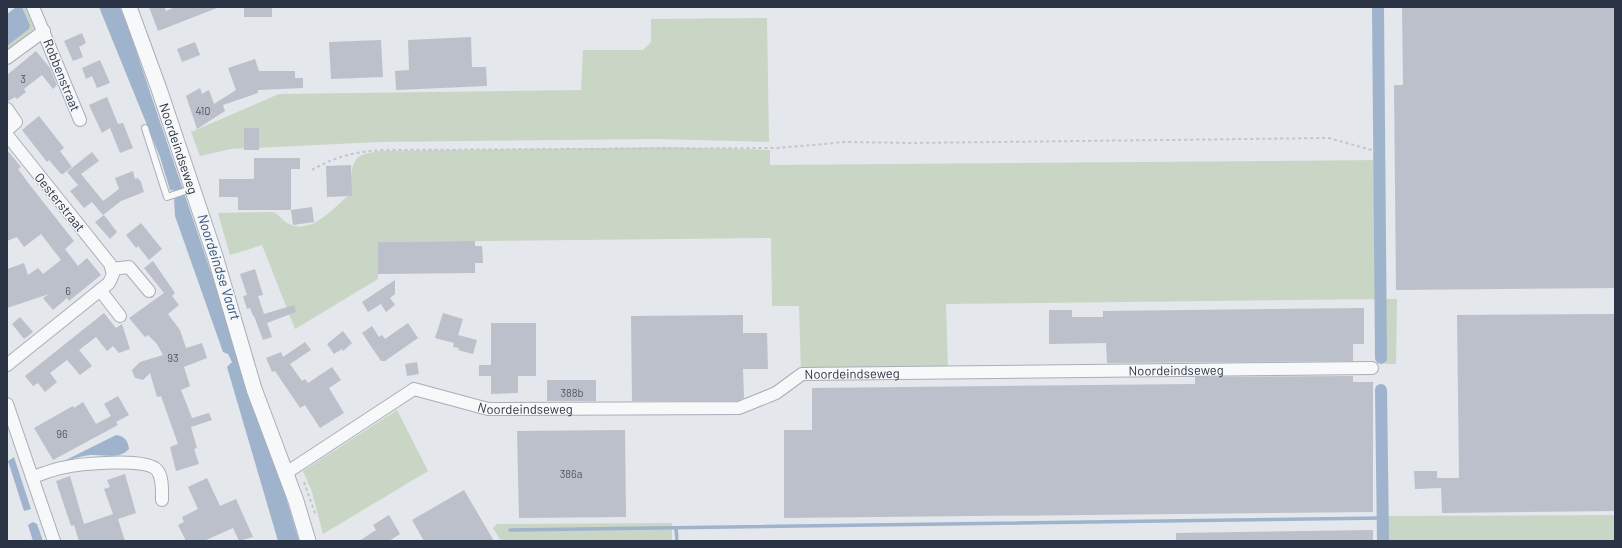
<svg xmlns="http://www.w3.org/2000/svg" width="1622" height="548" font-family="Barlow,sans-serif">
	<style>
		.green { fill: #c9d6c5 }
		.water { fill: #9fb4cc }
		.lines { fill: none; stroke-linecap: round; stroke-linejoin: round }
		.stream { stroke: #9fb4cc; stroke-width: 3.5 }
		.canal { stroke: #9fb4cc; stroke-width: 12 }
		.building { fill: #bbc0ca }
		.service-casing { stroke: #a9aeb7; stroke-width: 8 }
		.minor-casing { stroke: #a9aeb7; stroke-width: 14 }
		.tertiary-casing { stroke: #a9aeb7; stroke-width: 17 }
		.path { stroke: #c2c5cb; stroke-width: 2; stroke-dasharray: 3 3; stroke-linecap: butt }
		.service { stroke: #f7f8fa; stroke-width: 6 }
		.minor { stroke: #f7f8fa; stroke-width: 12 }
		.tertiary { stroke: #f7f8fa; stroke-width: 15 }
		.labels { text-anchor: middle; stroke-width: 3; stroke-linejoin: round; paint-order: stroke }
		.number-label { font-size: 11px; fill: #4f5766 }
		.street-label { font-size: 13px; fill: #2b3445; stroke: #f4f6f9 }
		.water-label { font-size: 14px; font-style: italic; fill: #34527a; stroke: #f4f6f9 }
	</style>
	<rect width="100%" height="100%" fill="#e4e7ec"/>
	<g class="green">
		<path d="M 22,7 L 29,7 L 35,28 L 7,52 L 7,46 L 29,29 L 30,25 Z"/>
		<path d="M 767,18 L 769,142 L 657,139 L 379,142 L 231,149 L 200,156 L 191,132 L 279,94 L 581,90 L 583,50 L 643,50 L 651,42 L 651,19 Z"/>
		<path d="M 663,147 L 770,150 L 770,165 L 1383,160 L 1385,299 L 1397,299 L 1396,364 L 1385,364 L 1384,299 L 946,304 L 948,370 L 801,372 L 799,306 L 772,306 L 771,238 L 378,242 L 378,279 L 295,329 L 262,245 L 230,255 L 218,213 L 273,212 C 279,214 282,220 287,223 C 311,236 332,209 348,196 C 353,184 348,160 362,155 C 367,153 372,153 377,151 Z"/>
		<path d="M 397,410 L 428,471 L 323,534 L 312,492 L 303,471 Z"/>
		<path d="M 1615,515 L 1615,541 L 1386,541 L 1386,516 Z"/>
		<path d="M 672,523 L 672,541 L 501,541 L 493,528 L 497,524 Z"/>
	</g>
	<g class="water">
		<path d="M 16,7 L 22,7 L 30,25 L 29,29 L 7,46 L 7,14 Z"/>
		<path d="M 99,7 L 120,7 L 128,27 L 226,317 L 240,368 L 260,426 L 280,478 L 299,541 L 278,541 L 227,367 L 232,362 L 228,354 L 223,352 L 175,216 L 174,199 L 178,197 L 176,191 L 170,190 L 160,157 Z"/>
		<path d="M 116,435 C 124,436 128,440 129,449 C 119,460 104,454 91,455 C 80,456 70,460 60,463 Z"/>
		<path d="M 14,457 L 31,509 L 24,511 L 8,461 Z"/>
		<path d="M 33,522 L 37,524 L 43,541 L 33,541 L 28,525 Z"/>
	</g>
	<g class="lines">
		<g class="stream">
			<path d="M 676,528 L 677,541"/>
			<path d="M 510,530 L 1383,518"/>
		</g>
		<g class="canal">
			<path d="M 1378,7 L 1381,358"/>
			<path d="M 1381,390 L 1383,541"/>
		</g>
	</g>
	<g class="building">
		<path d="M 149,7 L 164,7 L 166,11 L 175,7 L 217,8 L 158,31 Z"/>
		<rect x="244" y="7" width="28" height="10"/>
		<path d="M 1402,7 L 1615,7 L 1615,288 L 1396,290 L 1394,85 L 1403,85 Z"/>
		<path d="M 82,33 L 86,43 L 79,47 L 83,57 L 73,61 L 64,41 Z"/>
		<path d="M 471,37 L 472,67 L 486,67 L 487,86 L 396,90 L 395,71 L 409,70 L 408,40 Z"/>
		<path d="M 381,40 L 383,77 L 331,79 L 329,42 Z"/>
		<path d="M 195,42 L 200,55 L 182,62 L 177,49 Z"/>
		<path d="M 36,51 L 50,68 L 57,85 L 53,89 L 42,75 L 24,89 L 26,92 L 17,99 L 15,97 L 7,102 L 7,75 Z"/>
		<path d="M 255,59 L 259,71 L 295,71 L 295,78 L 303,78 L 303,88 L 258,90 L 258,93 L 223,105 L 225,111 L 197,129 L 186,96 L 200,88 L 202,94 L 209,90 L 214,104 L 236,90 L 228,68 Z"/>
		<path d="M 100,60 L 110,83 L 97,88 L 92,76 L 86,79 L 82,68 Z"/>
		<path d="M 107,97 L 118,124 L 123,123 L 133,148 L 120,153 L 110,128 L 102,133 L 89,105 Z"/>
		<path d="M 39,116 L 64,148 L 60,151 L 72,167 L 63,174 L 61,174 L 49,160 L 47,162 L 22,130 Z"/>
		<rect x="244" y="128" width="15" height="22"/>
		<path d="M 7,150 L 21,167 L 18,169 L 29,184 L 74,241 L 65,249 L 78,266 L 87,258 L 101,275 L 69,301 L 67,298 L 53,310 L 43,298 L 49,294 L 7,308 L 7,269 L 24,263 L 28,275 L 38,268 L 43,274 L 61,260 L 41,234 L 24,247 L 17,237 L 7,241 Z"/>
		<path d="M 92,152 L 99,161 L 81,174 L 103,201 L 119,189 L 115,178 L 133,171 L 135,179 L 138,178 L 141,182 L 144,192 L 121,201 L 103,215 L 92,202 L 84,208 L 70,191 L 78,185 L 67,172 Z"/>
		<path d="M 254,158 L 300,158 L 300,169 L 291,169 L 291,210 L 238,210 L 238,197 L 219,197 L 219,179 L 254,179 Z"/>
		<path d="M 351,165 L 352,196 L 327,197 L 326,166 Z"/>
		<path d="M 312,207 L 314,222 L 293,225 L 291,210 Z"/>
		<path d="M 104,215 L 117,232 L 110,239 L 95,222 Z"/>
		<path d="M 141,223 L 162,249 L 149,260 L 138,246 L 136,248 L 126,235 Z"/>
		<path d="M 475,241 L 475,246 L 482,246 L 483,263 L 475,263 L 475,273 L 378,274 L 378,242 Z"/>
		<path d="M 153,261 L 175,293 L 172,296 L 179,305 L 168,314 L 180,330 L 186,348 L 202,343 L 207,358 L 184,367 L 190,386 L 181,390 L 192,418 L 209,413 L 212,420 L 191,427 L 197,448 L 194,449 L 199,464 L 176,471 L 170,447 L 178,444 L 161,396 L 157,397 L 150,373 L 143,380 L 135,378 L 132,370 L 140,362 L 163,355 L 157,344 L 148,335 L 145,337 L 129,318 L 164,293 L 144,268 Z"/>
		<path d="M 255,269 L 263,295 L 258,296 L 264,314 L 294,305 L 296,312 L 267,323 L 272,337 L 263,340 L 254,316 L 253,316 L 250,308 L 247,309 L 243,296 L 247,295 L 240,274 Z"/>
		<path d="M 395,280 L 395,294 L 390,298 L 395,305 L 386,312 L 381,304 L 368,312 L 362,302 Z"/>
		<path d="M 1364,308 L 1364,344 L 1353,344 L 1353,361 L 1107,363 L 1106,343 L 1049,344 L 1049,310 L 1072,310 L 1072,317 L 1103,317 L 1103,311 Z"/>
		<path d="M 104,313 L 116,328 L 122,324 L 130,349 L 119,353 L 113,346 L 107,351 L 96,337 L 79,350 L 92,366 L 80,375 L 67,360 L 50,373 L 57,382 L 45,392 L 38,383 L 33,386 L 25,376 Z"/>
		<path d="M 443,313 L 463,319 L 458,335 L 477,340 L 473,354 L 458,350 L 459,348 L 453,347 L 454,343 L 435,338 Z"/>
		<path d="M 1615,314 L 1615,511 L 1442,513 L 1441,488 L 1415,489 L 1414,471 L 1437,471 L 1437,478 L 1459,478 L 1457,315 Z"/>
		<path d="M 743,315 L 743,333 L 767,333 L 768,369 L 743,369 L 744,398 L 738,401 L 632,401 L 631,316 Z"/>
		<path d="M 20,317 L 33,332 L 24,339 L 12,324 Z"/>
		<path d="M 408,323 L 418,338 L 385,361 L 381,361 L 362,333 L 372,326 L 379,337 L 382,335 L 385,339 Z"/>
		<path d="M 491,323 L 536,323 L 536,376 L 518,376 L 518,393 L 491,394 L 491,376 L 479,376 L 479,365 L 491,365 Z"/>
		<path d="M 343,331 L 352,343 L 343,351 L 342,349 L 334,354 L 327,344 Z"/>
		<path d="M 305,342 L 311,350 L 290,364 L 302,381 L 305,379 L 308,383 L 332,367 L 341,380 L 329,388 L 344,413 L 320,428 L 305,405 L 300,408 L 275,371 L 272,372 L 266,358 L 281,352 L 283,357 Z"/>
		<path d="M 417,362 L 419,374 L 407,376 L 405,364 Z"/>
		<path d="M 1353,376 L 1353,382 L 1373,382 L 1373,512 L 784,518 L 784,430 L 812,430 L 812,388 L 1195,384 L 1195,377 Z"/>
		<rect x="547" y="380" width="49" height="21"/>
		<path d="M 118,396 L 129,415 L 116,422 L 118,425 L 53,460 L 34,428 L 73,406 L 74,408 L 83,402 L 96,424 L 111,416 L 104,404 Z"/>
		<path d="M 625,430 L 626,517 L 519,518 L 517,431 Z"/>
		<path d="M 125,474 L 136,513 L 118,519 L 125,541 L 79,541 L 74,525 L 71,526 L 56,481 L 70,476 L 84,524 L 113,514 L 104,489 L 110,487 L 107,480 Z"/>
		<path d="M 207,478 L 220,506 L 236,499 L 253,537 L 239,541 L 233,528 L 204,541 L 186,541 L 178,525 L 184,522 L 182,517 L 198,509 L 188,487 Z"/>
		<path d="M 464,490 L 494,541 L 424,541 L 412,520 Z"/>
		<path d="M 389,515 L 400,534 L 389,541 L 359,541 L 376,530 L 373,525 Z"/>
		<path d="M 1373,530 L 1373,541 L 1176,541 L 1176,533 Z"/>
	</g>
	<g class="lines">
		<defs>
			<path id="service" d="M 145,128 L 167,197 L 191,189"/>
			<g id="minor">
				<path d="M 33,7 L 80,120"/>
				<path d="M 7,58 L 44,31"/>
				<path d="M 7,109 L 16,122 L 7,130"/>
				<path d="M 7,135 L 110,264 L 113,274 L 109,283 L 7,365"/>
				<path d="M 112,269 L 129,267 L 149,291"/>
				<path d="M 100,290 L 120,316"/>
				<path d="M 7,404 L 54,541"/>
				<path id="s1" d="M 286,473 L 414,389 L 488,409 L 739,408 L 776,393 L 802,374 L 1372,368"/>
				<path d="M 32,477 C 42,474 52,470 61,468 C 78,464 146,457 157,470 C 163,477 162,491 162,500"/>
			</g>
			<g id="tertiary">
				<path id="s2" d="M 129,7 L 159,89 L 215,256 L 254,389 L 296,501 L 308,541"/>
			</g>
		</defs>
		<use href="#service" class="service-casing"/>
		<use href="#minor" class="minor-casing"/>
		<use href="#tertiary" class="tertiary-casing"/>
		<g class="path">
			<path d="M 312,170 C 336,156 358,151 386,150 L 778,148 L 846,142 L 912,143 L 1329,138 L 1375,151"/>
			<path d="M 304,482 L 316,516"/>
		</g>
		<use href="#service" class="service"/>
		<use href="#minor" class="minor"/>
		<use href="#tertiary" class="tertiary"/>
	</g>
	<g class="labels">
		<g class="number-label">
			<text x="23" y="83">3</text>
			<text x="203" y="115">410</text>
			<text x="68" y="295">6</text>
			<text x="173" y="362">93</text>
			<text x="572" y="397">388b</text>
			<text x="62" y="438">96</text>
			<text x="571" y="478">386a</text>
		</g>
		<g class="street-label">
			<text transform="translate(62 75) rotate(68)" y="5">Robbenstraat</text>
			<text dy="5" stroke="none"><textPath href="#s2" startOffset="150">Noordeindseweg</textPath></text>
			<text transform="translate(60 202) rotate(51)" y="5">Oesterstraat</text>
			<text dy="5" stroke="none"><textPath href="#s1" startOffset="927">Noordeindseweg</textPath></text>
			<text dy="5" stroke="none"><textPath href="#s1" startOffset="603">Noordeindseweg</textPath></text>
			<text dy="5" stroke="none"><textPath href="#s1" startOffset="267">Noordeindseweg</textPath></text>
		</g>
		<g class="water-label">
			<text transform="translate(219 267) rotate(72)" y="5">Noordeindse Vaart</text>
		</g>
	</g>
	<rect width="1622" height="548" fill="none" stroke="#2b3445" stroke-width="16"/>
</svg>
